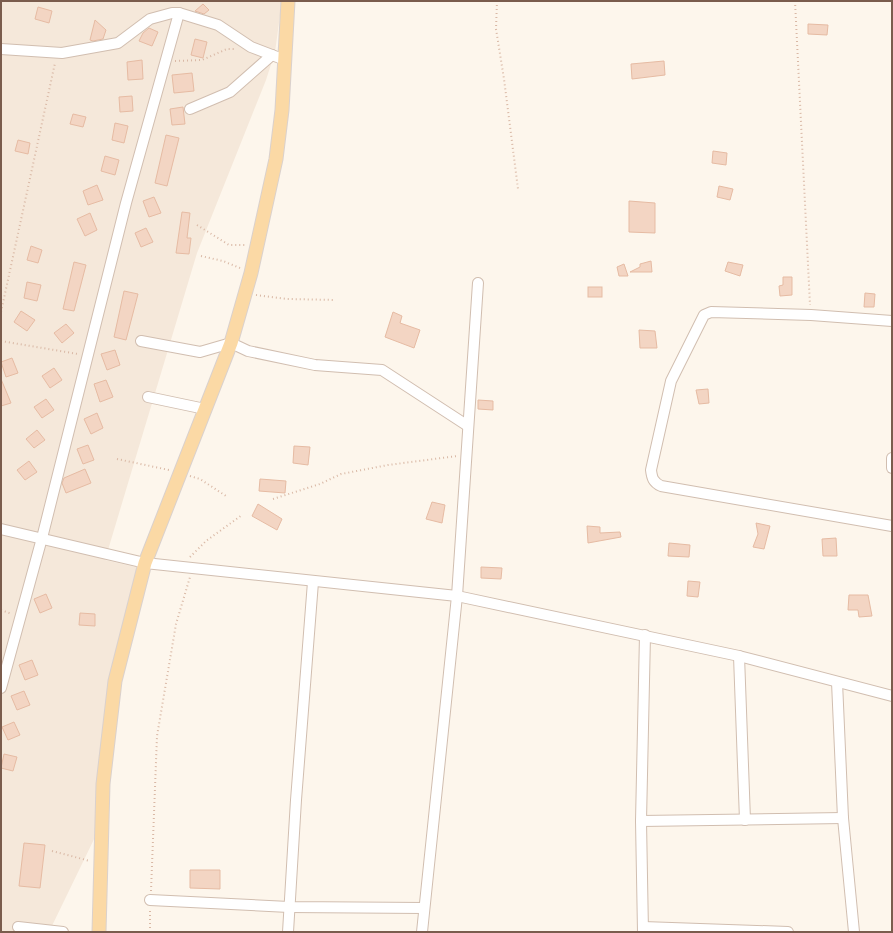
<svg xmlns="http://www.w3.org/2000/svg" width="893" height="933" font-family="'Roboto Condensed',sans-serif">
	<style>
		.residential { fill: #f5e8da }
		.building { fill: #f3d5c3; stroke: #e6bba3 }
		.lines { fill: none; stroke-linecap: round; stroke-linejoin: round }
		.minor-casing { stroke: #d1beb0; stroke-width: 12 }
		.major-casing { stroke: #dad1cd; stroke-width: 15 }
		.path { stroke: #d9b8a5; stroke-width: 2; stroke-dasharray: 1 3; stroke-linecap: butt }
		.minor { stroke: #fff; stroke-width: 10 }
		.major { stroke: #fbd9a5; stroke-width: 13 }
	</style>
	<rect width="100%" height="100%" fill="#fdf6ec"/>
	<path class="residential" d="M 1,1 L 282,1 L 275,52 L 266,80 L 197,253 L 105,560 L 144,569 L 110,683 L 97,833 L 49,932 L 1,932 Z"/>
	<g class="building">
		<path d="M 203,4 L 209,10 L 204,14 L 195,11 Z"/>
		<path d="M 38,7 L 52,11 L 49,23 L 35,19 Z"/>
		<path d="M 95,20 L 106,30 L 103,39 L 93,41 L 90,40 Z"/>
		<path d="M 808,24 L 828,25 L 827,35 L 808,34 Z"/>
		<path d="M 149,28 L 158,32 L 152,46 L 139,41 L 143,33 Z"/>
		<path d="M 195,39 L 207,42 L 203,58 L 191,55 Z"/>
		<path d="M 142,60 L 143,79 L 128,80 L 127,62 Z"/>
		<path d="M 664,61 L 665,75 L 632,79 L 631,64 Z"/>
		<path d="M 192,73 L 194,91 L 174,93 L 172,75 Z"/>
		<path d="M 132,96 L 133,111 L 120,112 L 119,97 Z"/>
		<path d="M 183,107 L 185,124 L 172,125 L 170,109 Z"/>
		<path d="M 73,114 L 86,117 L 83,127 L 70,124 Z"/>
		<path d="M 115,123 L 128,126 L 124,143 L 112,140 Z"/>
		<path d="M 166,135 L 179,138 L 167,186 L 155,183 Z"/>
		<path d="M 18,140 L 30,143 L 28,154 L 15,151 Z"/>
		<path d="M 713,151 L 727,153 L 726,165 L 712,163 Z"/>
		<path d="M 105,156 L 119,160 L 115,175 L 101,171 Z"/>
		<path d="M 97,185 L 103,200 L 88,205 L 83,191 Z"/>
		<path d="M 719,186 L 733,189 L 730,200 L 717,197 Z"/>
		<path d="M 154,197 L 161,213 L 149,217 L 143,201 Z"/>
		<path d="M 629,201 L 655,203 L 655,233 L 629,232 Z"/>
		<path d="M 182,212 L 190,213 L 187,238 L 191,238 L 189,254 L 176,253 Z"/>
		<path d="M 90,213 L 97,230 L 85,236 L 77,219 Z"/>
		<path d="M 146,228 L 153,242 L 141,247 L 135,233 Z"/>
		<path d="M 31,246 L 42,250 L 38,263 L 27,260 Z"/>
		<path d="M 651,261 L 652,272 L 630,272 L 640,267 L 640,264 Z"/>
		<path d="M 74,262 L 86,265 L 74,311 L 63,309 Z"/>
		<path d="M 728,262 L 743,265 L 740,276 L 725,271 Z"/>
		<path d="M 624,264 L 628,276 L 619,276 L 617,267 Z"/>
		<path d="M 783,277 L 792,277 L 792,295 L 780,296 L 779,286 L 783,285 Z"/>
		<path d="M 27,282 L 41,285 L 37,301 L 24,298 Z"/>
		<rect x="588" y="287" width="14" height="10"/>
		<path d="M 124,291 L 138,294 L 126,340 L 114,337 Z"/>
		<path d="M 865,293 L 875,294 L 874,307 L 864,307 Z"/>
		<path d="M 21,311 L 35,320 L 27,331 L 14,322 Z"/>
		<path d="M 393,312 L 402,316 L 400,323 L 420,330 L 414,348 L 385,337 Z"/>
		<path d="M 66,324 L 74,333 L 62,343 L 54,333 Z"/>
		<path d="M 639,330 L 655,331 L 657,348 L 640,348 Z"/>
		<path d="M 115,350 L 120,365 L 107,370 L 101,354 Z"/>
		<path d="M 12,358 L 18,373 L 6,377 L 1,362 Z"/>
		<path d="M 54,368 L 62,380 L 50,388 L 42,376 Z"/>
		<path d="M 1,379 L 11,403 L 1,406 Z"/>
		<path d="M 106,380 L 113,397 L 100,402 L 94,384 Z"/>
		<path d="M 708,389 L 709,403 L 699,404 L 696,390 Z"/>
		<path d="M 46,399 L 54,410 L 42,418 L 34,407 Z"/>
		<path d="M 478,400 L 493,401 L 493,410 L 478,409 Z"/>
		<path d="M 97,413 L 103,428 L 91,434 L 84,419 Z"/>
		<path d="M 37,430 L 45,440 L 34,448 L 26,439 Z"/>
		<path d="M 88,445 L 94,460 L 83,464 L 77,449 Z"/>
		<path d="M 294,446 L 310,447 L 308,465 L 293,463 Z"/>
		<path d="M 29,461 L 37,472 L 25,480 L 17,470 Z"/>
		<path d="M 85,469 L 91,483 L 66,493 L 62,483 L 64,478 Z"/>
		<path d="M 260,479 L 286,481 L 285,493 L 259,491 Z"/>
		<path d="M 432,502 L 445,505 L 442,523 L 426,519 Z"/>
		<path d="M 258,504 L 282,519 L 277,530 L 252,516 Z"/>
		<path d="M 756,523 L 770,526 L 764,549 L 753,547 L 758,534 Z"/>
		<path d="M 587,526 L 600,527 L 600,533 L 620,532 L 621,537 L 588,543 Z"/>
		<path d="M 836,538 L 837,556 L 823,556 L 822,539 Z"/>
		<path d="M 669,543 L 690,545 L 689,557 L 668,556 Z"/>
		<path d="M 481,567 L 502,568 L 501,579 L 481,578 Z"/>
		<path d="M 688,581 L 700,582 L 698,597 L 687,596 Z"/>
		<path d="M 46,594 L 52,608 L 40,613 L 34,599 Z"/>
		<path d="M 849,595 L 868,595 L 872,616 L 859,617 L 858,610 L 848,610 Z"/>
		<path d="M 80,613 L 95,614 L 95,626 L 79,625 Z"/>
		<path d="M 32,660 L 38,675 L 25,680 L 19,665 Z"/>
		<path d="M 24,691 L 30,705 L 17,710 L 11,696 Z"/>
		<path d="M 14,722 L 20,735 L 8,740 L 2,727 Z"/>
		<path d="M 4,754 L 17,757 L 13,771 L 1,768 Z"/>
		<path d="M 24,843 L 45,845 L 40,888 L 19,886 Z"/>
		<path d="M 190,870 L 220,870 L 220,889 L 190,888 Z"/>
	</g>
	<g class="lines">
		<defs>
			<g id="minor">
				<path d="M 1,49 L 62,53 L 118,43 L 150,19 L 172,13 L 179,13 L 218,25 L 251,47 L 285,60"/>
				<path d="M 190,109 L 230,92 L 272,55"/>
				<path d="M 892,321 L 811,315 L 711,312 L 704,315 L 671,381 L 651,470 C 652,478 653,482 661,486 L 892,526"/>
				<path d="M 141,341 L 200,352 L 231,343 L 248,351 L 315,365 L 382,370 L 468,426"/>
				<path d="M 148,397 L 205,409"/>
				<path d="M 892,458 L 892,468"/>
				<path d="M 1,529 L 145,563 L 457,596 L 739,656 L 892,696"/>
				<path d="M 739,656 L 745,820"/>
				<path d="M 837,682 L 843,818 L 854,932"/>
				<path d="M 1,688 L 42,538 L 126,203 L 179,13"/>
				<path d="M 641,821 L 843,818"/>
				<path d="M 150,900 L 289,907 L 424,908"/>
				<path d="M 18,927 L 63,932"/>
				<path d="M 643,927 L 788,932"/>
				<path d="M 288,932 L 296,800 L 313,582"/>
				<path d="M 422,932 L 457,596 L 478,283"/>
				<path d="M 643,932 L 641,821 L 645,635"/>
			</g>
			<path id="major" d="M 99,932 L 103,784 L 115,681 L 145,563 L 231,343 L 251,273 L 276,159 L 282,110 L 288,1"/>
		</defs>
		<use href="#minor" class="minor-casing"/>
		<use href="#major" class="major-casing"/>
		<g class="path">
			<path d="M 497,1 L 496,29 L 504,79 L 518,189"/>
			<path d="M 795,1 L 810,305"/>
			<path d="M 175,61 L 202,60 L 227,49 L 236,49"/>
			<path d="M 197,225 L 229,245 L 246,245"/>
			<path d="M 201,256 L 223,261 L 240,268"/>
			<path d="M 256,295 L 287,299 L 335,300"/>
			<path d="M 1,312 L 55,63"/>
			<path d="M 1,341 L 78,354"/>
			<path d="M 117,459 L 169,470"/>
			<path d="M 190,476 L 200,479 L 226,496"/>
			<path d="M 273,499 L 320,484 L 341,474 L 388,465 L 457,456"/>
			<path d="M 190,557 L 206,541 L 242,515"/>
			<path d="M 1,610 L 12,614"/>
			<path d="M 52,851 L 90,861"/>
			<path d="M 151,891 L 157,736 L 176,624 L 190,577"/>
			<path d="M 150,932 L 150,909"/>
		</g>
		<use href="#minor" class="minor"/>
		<use href="#major" class="major"/>
	</g>
	<rect width="893" height="933" fill="none" stroke="#7a5c4d" stroke-width="4"/>
</svg>
